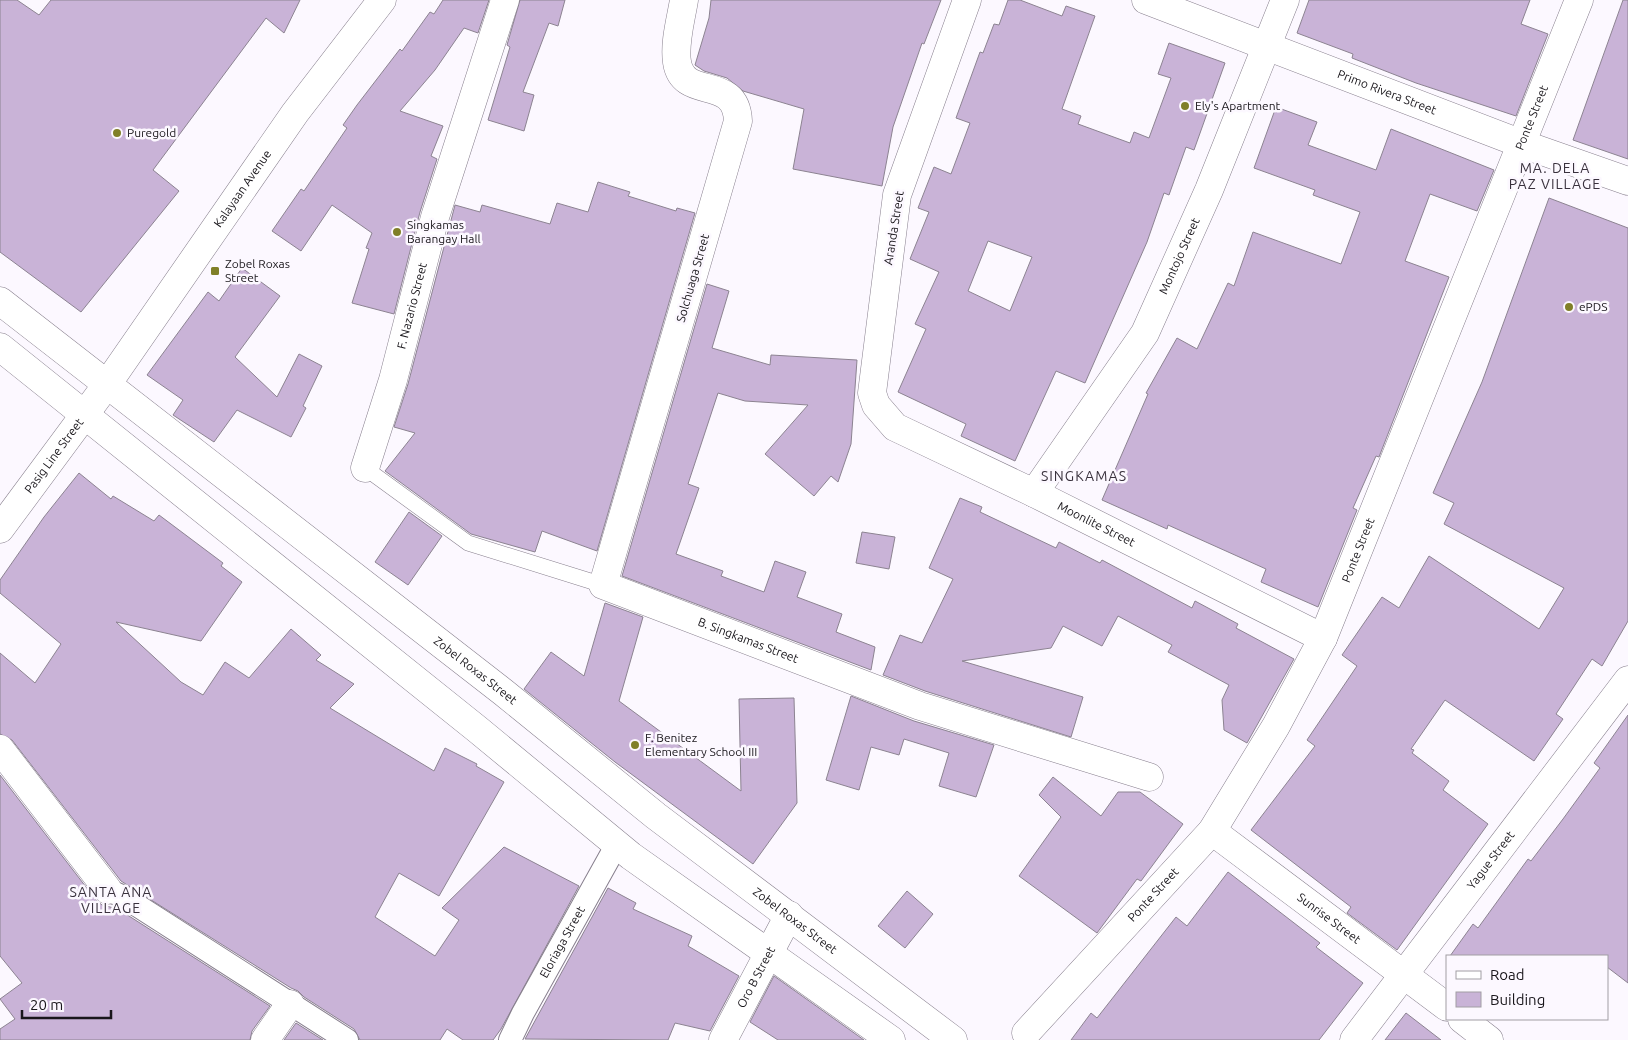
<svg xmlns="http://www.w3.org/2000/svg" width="1628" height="1040" font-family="Ubuntu,sans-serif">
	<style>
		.building { fill: #c9b3d7; stroke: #8c8391; fill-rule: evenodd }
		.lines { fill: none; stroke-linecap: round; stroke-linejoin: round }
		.service-casing { stroke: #877f8d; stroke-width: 16 }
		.pedestrian-casing { stroke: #877f8d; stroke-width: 24 }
		.minor-casing { stroke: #877f8d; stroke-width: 29 }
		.secondary-casing { stroke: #877f8d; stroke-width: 29 }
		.service { stroke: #fff; stroke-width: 15 }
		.pedestrian { stroke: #fff; stroke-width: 22 }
		.minor { stroke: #fff; stroke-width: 28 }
		.secondary { stroke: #fff; stroke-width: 28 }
		.poi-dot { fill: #807f28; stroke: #fcf8ff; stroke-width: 2 }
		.labels { text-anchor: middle; stroke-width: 5; stroke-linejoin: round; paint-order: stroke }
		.street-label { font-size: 12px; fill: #19161b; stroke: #fcf8ff }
		.poi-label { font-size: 12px; fill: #19161b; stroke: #fcf8ff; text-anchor: start }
		.neighbourhood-label { font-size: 14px; letter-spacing: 1px; fill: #39313d; stroke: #fcf8ff }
	</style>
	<rect width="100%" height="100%" fill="#fcf8ff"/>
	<g class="building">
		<path d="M 0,0 L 17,0 L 39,15 L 51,0 L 300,0 L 284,33 L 266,18 L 153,170 L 179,191 L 81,312 L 0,252 Z"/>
		<path d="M 443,0 L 489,0 L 478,33 L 464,28 L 435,70 L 400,111 L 443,126 L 431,156 L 437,159 L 420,212 L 394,314 L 352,303 L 369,249 L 366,248 L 372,233 L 332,205 L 301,251 L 272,231 L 301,189 L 304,191 L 347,128 L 343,125 L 357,105 L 400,49 L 402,51 L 430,12 L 434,14 Z"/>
		<path d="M 520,0 L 565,0 L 558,26 L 549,23 L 523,92 L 534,95 L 524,131 L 488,120 L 510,47 L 507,45 Z"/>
		<path d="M 711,0 L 941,0 L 924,44 L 922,43 L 893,127 L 882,186 L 793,169 L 804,109 L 743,91 L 727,78 L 704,71 L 695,65 L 709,18 Z"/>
		<path d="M 1008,0 L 1020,0 L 1062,16 L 1066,6 L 1095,16 L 1062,109 L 1081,116 L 1078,124 L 1130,143 L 1134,132 L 1149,138 L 1171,78 L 1158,74 L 1169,43 L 1225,63 L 1194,150 L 1186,147 L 1169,195 L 1164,193 L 1147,242 L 1085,383 L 1056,371 L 1015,461 L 961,436 L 966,424 L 898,392 L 926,329 L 915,324 L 939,272 L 910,259 L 929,212 L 918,208 L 934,167 L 951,174 L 970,123 L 956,118 L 980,52 L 983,53 L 994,24 L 999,25 ZM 988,241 L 1032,257 L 1010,311 L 968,291 Z"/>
		<path d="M 1309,0 L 1530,0 L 1521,24 L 1548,34 L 1516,116 L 1416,83 L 1352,58 L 1353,54 L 1297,33 Z"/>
		<path d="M 1623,0 L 1628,0 L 1628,159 L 1573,140 Z"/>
		<path d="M 1276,107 L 1317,122 L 1308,145 L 1376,170 L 1391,129 L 1494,170 L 1477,211 L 1430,194 L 1405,261 L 1449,277 L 1379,457 L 1376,456 L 1353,508 L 1357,510 L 1318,607 L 1261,582 L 1266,569 L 1168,525 L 1167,529 L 1102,500 L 1148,394 L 1146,393 L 1177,338 L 1197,349 L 1228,283 L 1234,286 L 1253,232 L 1341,264 L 1360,212 L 1313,195 L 1315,190 L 1254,168 Z"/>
		<path d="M 598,182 L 630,192 L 628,196 L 676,211 L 677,208 L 695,213 L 597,551 L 542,531 L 535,552 L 471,534 L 385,471 L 415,433 L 394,427 L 408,384 L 455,205 L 480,212 L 482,205 L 550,224 L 557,203 L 588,212 Z"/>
		<path d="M 1549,198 L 1628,228 L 1628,621 L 1602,666 L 1592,659 L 1556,714 L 1563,719 L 1534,761 L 1445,700 L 1411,749 L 1414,750 L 1412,753 L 1449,781 L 1443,790 L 1488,824 L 1397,950 L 1347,913 L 1351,907 L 1251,830 L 1315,746 L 1307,740 L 1357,666 L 1342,655 L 1382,597 L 1399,608 L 1429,556 L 1539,629 L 1564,588 L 1444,524 L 1454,503 L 1433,493 L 1482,382 Z"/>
		<path d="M 242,268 L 280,296 L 235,357 L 277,397 L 299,354 L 322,366 L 303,406 L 306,408 L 291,437 L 237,410 L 214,442 L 173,415 L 183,400 L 147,375 L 208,292 L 219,301 Z"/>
		<path d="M 707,284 L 729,291 L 712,348 L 770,365 L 771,355 L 857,360 L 851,444 L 838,482 L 831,476 L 814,496 L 765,454 L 808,405 L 745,401 L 718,393 L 688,484 L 699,488 L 676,554 L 723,571 L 721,576 L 764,592 L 775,561 L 806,572 L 797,597 L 842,614 L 836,632 L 875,647 L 871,670 L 622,576 Z"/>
		<path d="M 79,473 L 111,499 L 113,496 L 154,521 L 159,515 L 223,563 L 221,566 L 242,582 L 201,641 L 116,622 L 181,682 L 203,695 L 225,662 L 249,678 L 291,629 L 321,655 L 316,660 L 354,684 L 330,708 L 434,771 L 445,748 L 477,764 L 476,766 L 504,782 L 439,896 L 399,873 L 375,917 L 435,956 L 459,920 L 442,908 L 504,847 L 579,886 L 501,1029 L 493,1040 L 463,1040 L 447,1029 L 440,1040 L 360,1040 L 354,1029 L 304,997 L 298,991 L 291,988 L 121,881 L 12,740 L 0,734 L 0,653 L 35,683 L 61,644 L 0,593 L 0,580 L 44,517 Z"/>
		<path d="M 960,498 L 982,507 L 980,512 L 1056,548 L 1059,542 L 1100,563 L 1102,560 L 1192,608 L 1195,601 L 1238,624 L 1236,628 L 1294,659 L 1247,743 L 1224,730 L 1222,700 L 1229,685 L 1168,652 L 1172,645 L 1118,616 L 1102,646 L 1063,626 L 1051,648 L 962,661 L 1083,697 L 1071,737 L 925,691 L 883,675 L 900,635 L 922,643 L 953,579 L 929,568 Z"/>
		<path d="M 409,512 L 442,536 L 408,585 L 375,562 Z"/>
		<path d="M 862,532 L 895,537 L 889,569 L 856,563 Z"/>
		<path d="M 605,603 L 643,617 L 619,701 L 741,791 L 739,699 L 794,698 L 797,803 L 753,864 L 615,762 L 524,689 L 551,652 L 584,676 Z"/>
		<path d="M 851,696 L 914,721 L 994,745 L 976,797 L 939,786 L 949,753 L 904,739 L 899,755 L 871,747 L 859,790 L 826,780 Z"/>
		<path d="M 1628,715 L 1628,983 L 1607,967 L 1607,956 L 1450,956 L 1473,924 L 1478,928 L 1528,859 L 1531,861 L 1563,819 L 1600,768 L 1594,763 Z"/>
		<path d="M 0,775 L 96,900 L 102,905 L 118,909 L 270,1006 L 252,1031 L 250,1040 L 0,1040 L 0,1029 L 15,1019 L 0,999 L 22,983 L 0,956 Z"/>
		<path d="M 1053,777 L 1101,816 L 1118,792 L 1140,792 L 1183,824 L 1141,881 L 1137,879 L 1097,933 L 1019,876 L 1061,817 L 1039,795 Z"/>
		<path d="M 1228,872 L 1320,943 L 1316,947 L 1363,983 L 1319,1040 L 1071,1040 L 1091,1013 L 1097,1018 L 1176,917 L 1187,926 Z"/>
		<path d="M 608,888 L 636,903 L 633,909 L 692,936 L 688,946 L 739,976 L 710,1031 L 675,1023 L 668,1040 L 525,1039 Z"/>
		<path d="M 907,891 L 933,914 L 905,948 L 878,926 Z"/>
		<path d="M 774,976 L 864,1040 L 778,1040 L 750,1022 Z"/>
		<path d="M 1406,1013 L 1441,1040 L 1385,1040 Z"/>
		<path d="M 296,1023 L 323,1040 L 284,1040 Z"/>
	</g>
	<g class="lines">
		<defs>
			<path id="service" d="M 365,468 L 468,543 L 603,585"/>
			<g id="pedestrian">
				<path d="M 108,890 L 124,897 L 347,1040"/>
				<path id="s1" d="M 510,1040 L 523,1013 L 617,844"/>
			</g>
			<g id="minor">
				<path id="s2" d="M 684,0 C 681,19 674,43 677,62 C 683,102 736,73 738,121 L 603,585 L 920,706 L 1149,777"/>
				<path id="s3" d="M 967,0 L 897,195 L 872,393 L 876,405 L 895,427 L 1034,493 L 1323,638"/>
				<path id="s4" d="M 1146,0 L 1522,144 L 1628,181"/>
				<path id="s5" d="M 365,468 L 393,380 L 435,217 L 505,0"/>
				<path id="s6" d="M 1034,493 L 1145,333 L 1209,190 L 1285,0"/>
				<path d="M 0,749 L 108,890"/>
				<path id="s7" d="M 1212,831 L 1447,1007"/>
				<path d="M 1462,1019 L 1489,1040"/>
				<path id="s8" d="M 1026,1033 L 1212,831 L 1276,726 L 1323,638 L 1579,0"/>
				<path d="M 265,1040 L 290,1004"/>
				<path id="s9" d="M 723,1040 L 789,915"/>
				<path id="s10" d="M 1354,1040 L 1628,680"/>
			</g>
			<g id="secondary">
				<path id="s11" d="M 0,301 L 503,692 L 656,816 L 953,1040"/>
				<path d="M 0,347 L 477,729 L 631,856 L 891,1040"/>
				<path id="s12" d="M 0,529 L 108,383 L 295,113 L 382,0"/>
			</g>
		</defs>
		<use href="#service" class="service-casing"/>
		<use href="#pedestrian" class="pedestrian-casing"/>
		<use href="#minor" class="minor-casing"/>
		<use href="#secondary" class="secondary-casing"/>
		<use href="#service" class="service"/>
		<use href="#pedestrian" class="pedestrian"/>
		<use href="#minor" class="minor"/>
		<use href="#secondary" class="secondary"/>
	</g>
	<g class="poi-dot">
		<circle cx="1185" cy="106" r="5"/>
		<circle cx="117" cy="133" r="5"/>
		<circle cx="397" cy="232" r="5"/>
		<rect x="210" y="266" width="10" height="10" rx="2.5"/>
		<circle cx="1569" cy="307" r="5"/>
		<circle cx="635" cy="745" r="5"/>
	</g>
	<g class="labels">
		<g class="street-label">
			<text dy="4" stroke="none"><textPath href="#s4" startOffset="258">Primo Rivera Street</textPath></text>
			<text dy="4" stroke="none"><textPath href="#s8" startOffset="1058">Ponte Street</textPath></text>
			<text dy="4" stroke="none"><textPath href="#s12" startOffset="418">Kalayaan Avenue</textPath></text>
			<text transform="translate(894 228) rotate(-81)" y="4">Aranda Street</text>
			<text dy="4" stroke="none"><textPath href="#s6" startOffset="279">Montojo Street</textPath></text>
			<text transform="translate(693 278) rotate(-74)" y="4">Solchuaga Street</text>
			<text dy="4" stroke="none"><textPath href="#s5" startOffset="169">F. Nazario Street</textPath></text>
			<text dy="4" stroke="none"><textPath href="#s12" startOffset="91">Pasig Line Street</textPath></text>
			<text dy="4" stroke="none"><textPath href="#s3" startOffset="672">Moonlite Street</textPath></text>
			<text dy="4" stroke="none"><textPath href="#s8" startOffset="592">Ponte Street</textPath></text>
			<text dy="4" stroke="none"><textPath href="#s2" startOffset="794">B. Singkamas Street</textPath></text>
			<text dy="4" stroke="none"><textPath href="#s11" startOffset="602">Zobel Roxas Street</textPath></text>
			<text dy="4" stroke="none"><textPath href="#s10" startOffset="226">Yague Street</textPath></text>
			<text dy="4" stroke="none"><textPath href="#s8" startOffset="188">Ponte Street</textPath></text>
			<text dy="4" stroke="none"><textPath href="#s7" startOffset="146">Sunrise Street</textPath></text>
			<text dy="4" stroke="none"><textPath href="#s11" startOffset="1008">Zobel Roxas Street</textPath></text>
			<text dy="4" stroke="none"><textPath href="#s1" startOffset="111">Eloriaga Street</textPath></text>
			<text dy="4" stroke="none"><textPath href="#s9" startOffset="71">Oro B Street</textPath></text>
		</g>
		<g class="poi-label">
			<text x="1195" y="110">Ely's Apartment</text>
			<text x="127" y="137">Puregold</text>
			<text x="407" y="229">Singkamas<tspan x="407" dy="14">Barangay Hall</tspan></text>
			<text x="225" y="268">Zobel Roxas<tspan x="225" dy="14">Street</tspan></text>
			<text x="1579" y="311">ePDS</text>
			<text x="645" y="742">F. Benitez<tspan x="645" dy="14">Elementary School III</tspan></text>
		</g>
		<g class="neighbourhood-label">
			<text x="1555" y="173">MA. DELA<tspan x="1555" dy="16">PAZ VILLAGE</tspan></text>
			<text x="1084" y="481">SINGKAMAS</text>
			<text x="111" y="897">SANTA ANA<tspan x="111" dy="16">VILLAGE</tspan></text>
		</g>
	</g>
	<rect x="1446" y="955" width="162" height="65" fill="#fcf8ff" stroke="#a19ea4"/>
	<rect x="1456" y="971" width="25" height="8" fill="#ffffff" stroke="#a19ea4"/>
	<text x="1490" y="980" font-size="15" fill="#19161b">Road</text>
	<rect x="1456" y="992" width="25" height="15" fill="#c9b3d7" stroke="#a19ea4"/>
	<text x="1490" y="1005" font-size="15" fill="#19161b">Building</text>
	<path d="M22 1010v8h89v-8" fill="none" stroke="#19161b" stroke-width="2.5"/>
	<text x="30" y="1010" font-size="15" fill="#19161b" stroke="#fcf8ff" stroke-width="4" paint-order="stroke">20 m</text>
</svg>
